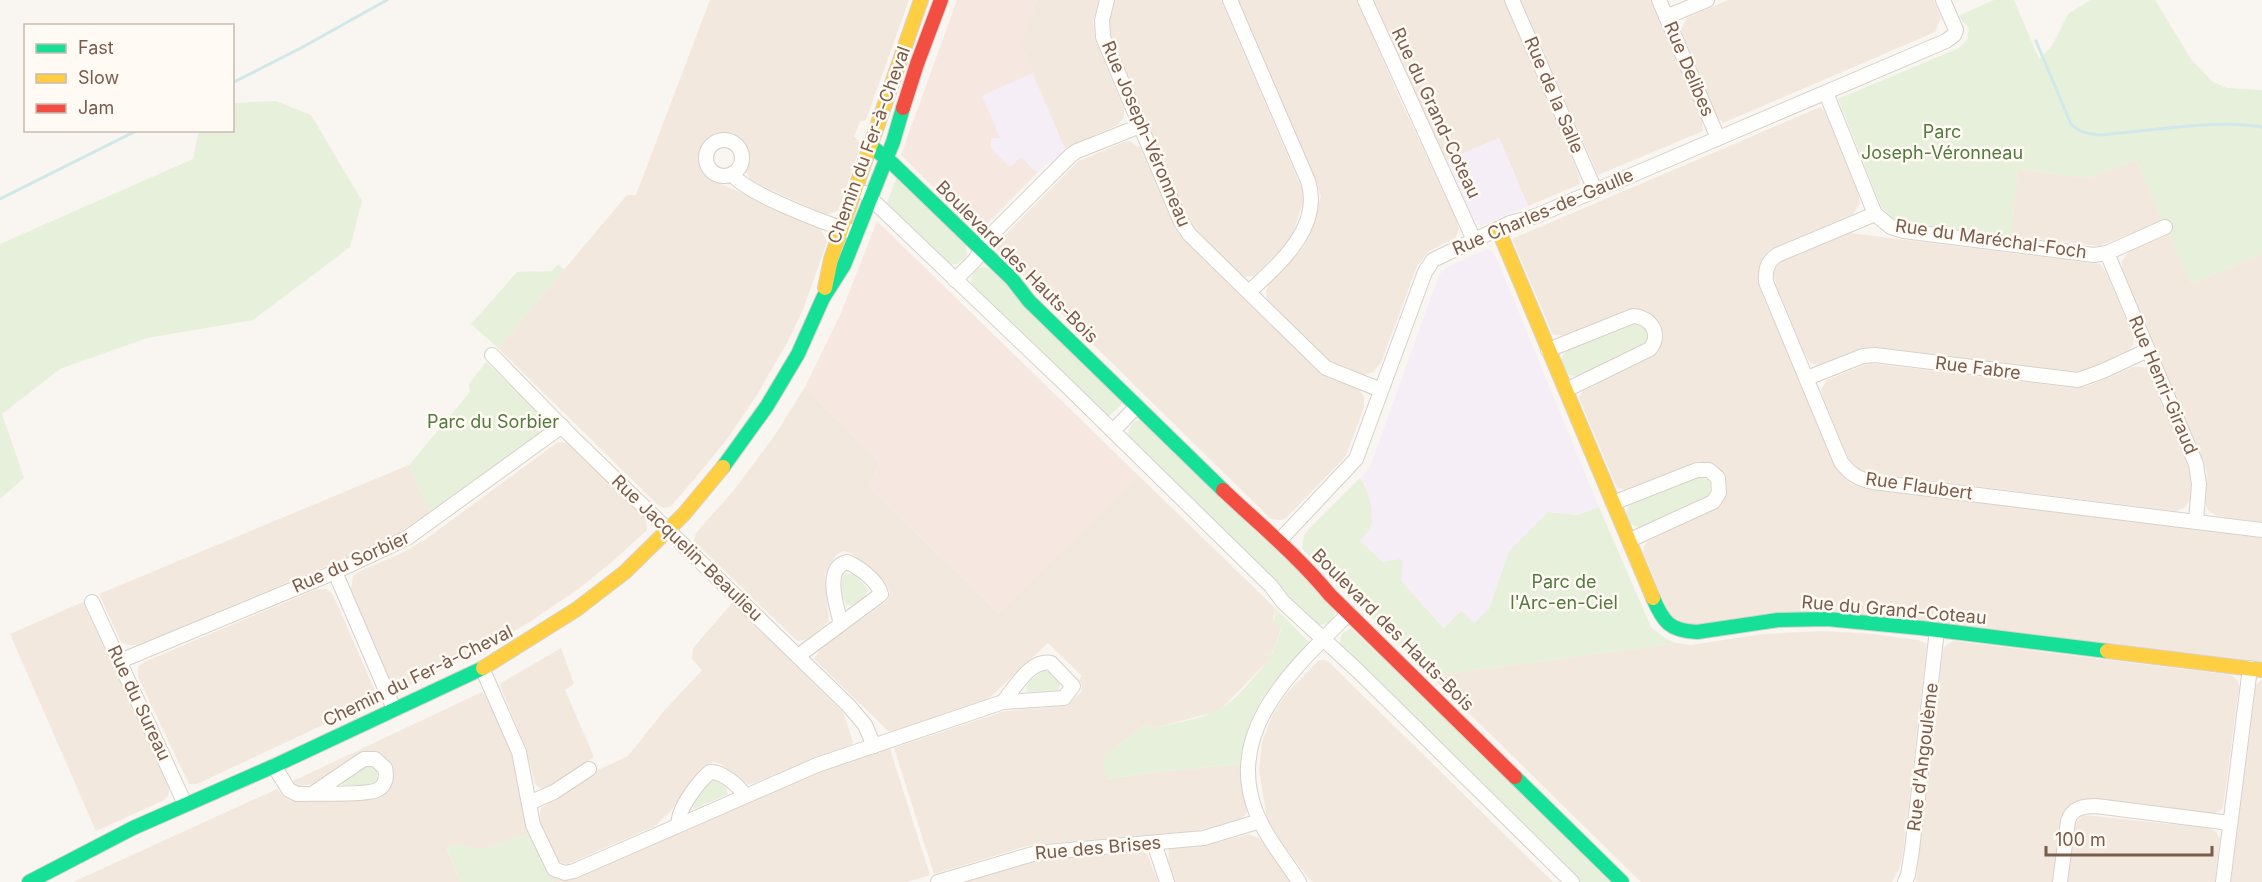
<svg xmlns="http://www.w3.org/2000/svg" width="2262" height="882" font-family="Inter,sans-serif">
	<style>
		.residential { fill: #f2e8de }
		.commercial { fill: #f6e8e1 }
		.education { fill: #f6eef6 }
		.green { fill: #e7f0db }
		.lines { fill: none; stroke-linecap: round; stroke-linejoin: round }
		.stream { stroke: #d0e8ea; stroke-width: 3 }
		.street-casing { stroke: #d7d1cb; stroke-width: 16 }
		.fast-casing { stroke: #d9d2cb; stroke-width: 16 }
		.slow-casing { stroke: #d9d2cb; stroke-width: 16 }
		.jam-casing { stroke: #d9d2cb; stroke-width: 16 }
		.street { stroke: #fefefd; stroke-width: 14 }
		.fast { stroke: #16e098; stroke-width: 14 }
		.slow { stroke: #ffcf43; stroke-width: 14 }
		.jam { stroke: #f24e42; stroke-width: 14 }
		.labels { text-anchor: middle; stroke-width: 5; stroke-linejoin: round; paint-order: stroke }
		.street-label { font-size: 18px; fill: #7a5c4d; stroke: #fffaf3 }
		.park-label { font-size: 18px; fill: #537a41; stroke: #fffaf3 }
	</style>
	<rect width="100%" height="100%" fill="#f9f5f0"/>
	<g class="residential">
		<path d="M 710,0 L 909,0 L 866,120 L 860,122 L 854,136 L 861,145 L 838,211 L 826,215 L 750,180 L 745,169 L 746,150 L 739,139 L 732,134 L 717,134 L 706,140 L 702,147 L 699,153 L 700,164 L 710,179 L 820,228 L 827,242 L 804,307 L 788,341 L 757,395 L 727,439 L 697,476 L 671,506 L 664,508 L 658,505 L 498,348 L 627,195 L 636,195 Z"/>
		<path d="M 1037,0 L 1099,0 L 1093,21 L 1095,38 L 1124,109 L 1124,118 L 1117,125 L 1065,149 L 1020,42 Z"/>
		<path d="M 1115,0 L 1221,0 L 1305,196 L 1291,239 L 1255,276 L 1245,277 L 1238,272 L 1193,227 L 1187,218 L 1113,44 L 1109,26 L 1111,11 Z"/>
		<path d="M 1238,0 L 1357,0 L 1403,106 L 1457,220 L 1459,230 L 1455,238 L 1429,251 L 1417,266 L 1381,363 L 1373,372 L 1364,375 L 1328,360 L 1267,299 L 1266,291 L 1269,284 L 1304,247 L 1321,197 L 1318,186 Z"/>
		<path d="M 1374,0 L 1504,0 L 1579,175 L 1580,184 L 1528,206 L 1499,138 L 1445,161 Z"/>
		<path d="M 1520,0 L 1650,0 L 1702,120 L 1703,131 L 1598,175 Z"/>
		<path d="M 1728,0 L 1934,0 L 1941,18 L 1935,32 L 1723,123 L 1717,116 L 1681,30 L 1687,18 Z"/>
		<path d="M 1820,107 L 1825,112 L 1858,191 L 1860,204 L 1853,214 L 1769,250 L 1760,263 L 1758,277 L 1762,294 L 1838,471 L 1851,484 L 1866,489 L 2262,537 L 2262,663 L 1877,616 L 1688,626 L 1669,614 L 1643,552 L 1644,546 L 1648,541 L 1717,508 L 1722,503 L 1727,490 L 1724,474 L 1716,465 L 1698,461 L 1625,490 L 1617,488 L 1579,398 L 1583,391 L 1655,355 L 1663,339 L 1661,324 L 1648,311 L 1632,309 L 1565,335 L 1553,335 L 1512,239 Z"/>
		<path d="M 1130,141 L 1138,147 L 1140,146 L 1174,226 L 1183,239 L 1313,366 L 1329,378 L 1358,388 L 1364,397 L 1364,407 L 1346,456 L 1286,518 L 1281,520 L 1271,519 L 996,249 L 996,244 L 1079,161 L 1124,142 Z"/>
		<path d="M 2136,160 L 2163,221 L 2099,246 L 2011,236 L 2018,169 L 2087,178 Z"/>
		<path d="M 1850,233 L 2100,264 L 2106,272 L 2134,337 L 2133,345 L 2127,353 L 2084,371 L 2075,372 L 1875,347 L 1862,348 L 1824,364 L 1818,365 L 1811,363 L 1803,351 L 1776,285 L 1773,272 L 1781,261 Z"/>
		<path d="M 2169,234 L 2191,284 L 2262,254 L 2262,522 L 2217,516 L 2207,509 L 2205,501 L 2207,472 L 2205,466 L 2122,269 L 2122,261 L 2129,252 Z"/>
		<path d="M 1869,363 L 2076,388 L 2088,386 L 2133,367 L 2143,367 L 2147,369 L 2152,379 L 2190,470 L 2192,480 L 2190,500 L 2184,508 L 2176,511 L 1861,472 L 1849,460 L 1824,401 L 1821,390 L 1827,380 Z"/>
		<path d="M 805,387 L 880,463 L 869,487 L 999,613 L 1138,475 L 1275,608 L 1273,619 L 1282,626 L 1270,659 L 1224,706 L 1215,712 L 1154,728 L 1144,725 L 1104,756 L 1104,767 L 1108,779 L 1155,772 L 1241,764 L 1241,781 L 1247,812 L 1242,819 L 1195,831 L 1030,845 L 934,874 L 894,748 L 1005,711 L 1067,706 L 1081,692 L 1082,684 L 1079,680 L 1082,676 L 1048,643 L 986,701 L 895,731 L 888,731 L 814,659 L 820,649 L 888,600 L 890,592 L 884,582 L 851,553 L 843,551 L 836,555 L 825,574 L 829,621 L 808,639 L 797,641 L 694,541 L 696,533 L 734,490 L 775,435 Z"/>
		<path d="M 558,442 L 569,443 L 609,483 L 646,519 L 647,530 L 613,561 L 577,590 L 528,623 L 481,650 L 445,668 L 403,688 L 397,687 L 391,683 L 351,591 L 353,576 L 360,571 L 400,554 L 426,539 Z"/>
		<path d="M 409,465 L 430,513 L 408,529 L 383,542 L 153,639 L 138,645 L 128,645 L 121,642 L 99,594 Z"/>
		<path d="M 317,589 L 327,589 L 333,595 L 376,693 L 374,701 L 197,784 L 189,784 L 138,677 L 138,667 L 144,662 Z"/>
		<path d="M 83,602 L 169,788 L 168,796 L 164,800 L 96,831 L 10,634 Z"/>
		<path d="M 732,603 L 843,712 L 853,742 L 851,745 L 816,757 L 754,783 L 748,784 L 740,780 L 721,764 L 714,762 L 708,764 L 699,771 L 669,813 L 655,826 L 568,864 L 559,862 L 539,819 L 541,808 L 596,771 L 628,756 L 664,711 L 702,670 L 692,659 L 693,648 Z"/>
		<path d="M 1823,631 L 1873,634 L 1918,640 L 1927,644 L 1903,853 L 1899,869 L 1892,882 L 1641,882 L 1431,676 L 1676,643 L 1691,645 L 1763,634 Z"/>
		<path d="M 1953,641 L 2232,675 L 2238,681 L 2239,687 L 2223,808 L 2218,812 L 2211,814 L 2084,799 L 2068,806 L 2061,815 L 2052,882 L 1916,882 L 1943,651 L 1945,646 Z"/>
		<path d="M 561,648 L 574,684 L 565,690 L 594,757 L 554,785 L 546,789 L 541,788 L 535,784 L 526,748 L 500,686 L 501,683 Z"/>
		<path d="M 1319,660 L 1326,660 L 1332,665 L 1553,882 L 1313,882 L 1310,880 L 1280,840 L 1267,819 L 1259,769 L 1262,742 L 1273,714 L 1286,694 Z"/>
		<path d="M 2262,679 L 2262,882 L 2231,882 L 2254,687 Z"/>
		<path d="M 482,692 L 489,701 L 512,756 L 528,834 L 480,850 L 463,845 L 447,848 L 460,882 L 73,882 L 277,789 L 284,797 L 292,801 L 372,798 L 381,796 L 391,769 L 385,758 L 373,752 L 357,754 L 315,784 L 298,786 L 291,782 Z"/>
		<path d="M 890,749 L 930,875 L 907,882 L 553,882 L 547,872 L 556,878 L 564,880 L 573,879 L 819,772 Z"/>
		<path d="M 2084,815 L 2207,828 L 2216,832 L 2220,839 L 2215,882 L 2067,882 L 2074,824 Z"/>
		<path d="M 1249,834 L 1260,839 L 1291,882 L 1174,882 L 1168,868 L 1169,849 L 1215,843 Z"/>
		<path d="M 1142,852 L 1147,854 L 1158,882 L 960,882 L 1032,860 Z"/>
	</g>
	<g class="commercial">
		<path d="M 957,0 L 1037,0 L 1020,42 L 1065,149 L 1051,163 L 1049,161 L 981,230 L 976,230 L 901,155 Z"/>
		<path d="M 877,221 L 1138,475 L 999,613 L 869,487 L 880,463 L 805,387 L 841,313 Z"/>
	</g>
	<g class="education">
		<path d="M 1032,73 L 1065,149 L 1051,163 L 1049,161 L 1037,173 L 1021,157 L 1010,167 L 993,151 L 991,147 L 991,138 L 1000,138 L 982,96 Z"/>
		<path d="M 1499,138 L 1528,206 L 1481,226 L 1474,220 L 1445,161 Z"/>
		<path d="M 1487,249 L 1493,252 L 1496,257 L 1599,507 L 1578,515 L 1548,512 L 1509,551 L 1489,609 L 1457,640 L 1401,581 L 1403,562 L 1383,562 L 1359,541 L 1371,527 L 1365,484 L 1360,478 L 1370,467 L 1439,275 L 1447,267 Z"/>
	</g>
	<g class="green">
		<path d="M 1994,0 L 2014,0 L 2039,59 L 2052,46 L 2068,14 L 2090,0 L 2155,0 L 2191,59 L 2213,82 L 2227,88 L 2262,90 L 2262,254 L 2191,284 L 2136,160 L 2087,178 L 2018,169 L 2011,236 L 1900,222 L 1889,216 L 1881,206 L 1838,99 L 1959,48 L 1967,40 L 1969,28 L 1958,16 Z"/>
		<path d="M 276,101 L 311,115 L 362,201 L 350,247 L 253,320 L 147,338 L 60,369 L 2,414 L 24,478 L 0,499 L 0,244 L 193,159 L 199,131 L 232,130 L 233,103 Z"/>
		<path d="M 897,177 L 966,245 L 967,256 L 958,264 L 952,264 L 941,258 L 886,205 Z"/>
		<path d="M 558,264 L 564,270 L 498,348 L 471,324 L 517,272 L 552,271 Z"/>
		<path d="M 983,267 L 991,269 L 1124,402 L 1107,418 L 974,290 C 968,279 972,271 983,267 Z"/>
		<path d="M 1635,324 L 1646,329 L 1647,339 L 1643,346 L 1577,376 L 1568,375 L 1561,359 L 1566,351 Z"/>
		<path d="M 486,362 L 540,415 C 544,421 544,428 539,435 L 430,513 L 409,465 L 470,392 L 469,384 Z"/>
		<path d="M 1140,420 L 1329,601 L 1335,612 L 1331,622 L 1320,625 L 1310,619 L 1130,443 C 1126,435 1128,429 1134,422 Z"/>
		<path d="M 1698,476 L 1707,479 L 1711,484 L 1710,495 L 1704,500 L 1640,528 L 1630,523 L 1626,512 L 1630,504 Z"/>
		<path d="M 1360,478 C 1368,488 1374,513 1371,525 C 1370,531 1363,536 1360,541 L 1383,562 L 1401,559 L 1403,562 L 1401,581 L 1444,628 L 1461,611 L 1474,623 L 1489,609 L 1509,551 L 1548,512 L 1578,515 L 1599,507 L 1651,627 L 1666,639 L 1676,643 L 1431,676 L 1302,549 L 1304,536 L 1307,531 Z"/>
		<path d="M 846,573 L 856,575 L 868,590 L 865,597 L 851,606 L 847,605 C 841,597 838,580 846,573 Z"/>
		<path d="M 1275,608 L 1309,642 C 1305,652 1293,661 1285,670 C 1259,697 1244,726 1241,764 L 1155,772 L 1107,779 L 1104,767 L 1104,756 L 1144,725 L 1154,728 C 1174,723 1198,720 1216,711 C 1237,701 1254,676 1270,659 L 1262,653 L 1272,655 L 1282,627 L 1274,623 Z"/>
		<path d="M 1351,628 L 1616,882 L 1578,882 L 1339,644 L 1342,634 Z"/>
		<path d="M 1043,670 C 1050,672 1056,677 1060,683 L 1058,690 L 1028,692 L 1026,688 L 1028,683 Z"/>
		<path d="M 364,765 L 372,765 L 378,770 L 376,784 L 373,786 L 344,787 L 342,785 L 342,781 Z"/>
		<path d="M 716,780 L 726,788 L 728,794 L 694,809 L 693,806 L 708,783 Z"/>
		<path d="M 528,834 L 553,882 L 460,882 L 447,847 L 463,845 L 480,850 Z"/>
	</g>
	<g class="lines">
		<g class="stream">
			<path d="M 2036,41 L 2071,124 C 2080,133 2089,134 2101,135 C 2150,131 2215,119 2262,127"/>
			<path d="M 232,83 L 301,48 L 387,0"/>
			<path d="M 0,199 L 138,130"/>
		</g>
		<defs>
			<g id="street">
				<path d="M 1107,0 L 1102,20 L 1103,37 L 1180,220 L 1189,234 L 1326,368 L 1381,390"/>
				<path d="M 1230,0 L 1308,181 C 1323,227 1279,264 1249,292"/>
				<path d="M 1365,0 L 1474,240"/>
				<path d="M 1512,0 L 1595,190"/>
				<path d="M 1659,0 L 1718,138"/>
				<path d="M 1666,17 L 1707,0"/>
				<path d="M 1826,93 L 1875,214 L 1891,227 L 1904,231 L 2094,255 L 2107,253 L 2165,227"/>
				<circle cx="724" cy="158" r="18"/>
				<path d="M 732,174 C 745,193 825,223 850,231"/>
				<path d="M 865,193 L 1068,387 L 1225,541 L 1271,586 L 1283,602 L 1358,671 L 1572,882"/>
				<path d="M 1875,214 L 1777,255 C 1767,262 1765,270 1766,282 L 1841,462 C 1850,474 1858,479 1873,482 L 2262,530"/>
				<path d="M 2107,253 L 2196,464 L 2199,484 L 2196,521"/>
				<path d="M 955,280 L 975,260 L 989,237 L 1070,156 L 1077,151 L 1140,126"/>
				<path d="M 1548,350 L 1633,316 C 1651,317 1662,334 1650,349 L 1566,390"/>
				<path d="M 492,355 L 568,433 L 849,706 L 865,725 L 874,746"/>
				<path d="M 1807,378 L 1863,356 L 1875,355 L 2078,380 L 2103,371 L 2148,350"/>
				<path d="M 1113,431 L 1137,406"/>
				<path d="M 1613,503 L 1697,470 L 1709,470 L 1718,478 L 1719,493 L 1713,502 L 1630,540"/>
				<path d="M 1279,541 L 1356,459 L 1425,272 L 1433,260 L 1510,223 L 1536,216 L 1946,41 L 1954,35 L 1956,30 L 1943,0"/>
				<path d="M 335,572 L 394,709"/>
				<path d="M 92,602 L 185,804"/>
				<path d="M 798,656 L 876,598 L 881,594 C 878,581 859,567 847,562 C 823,568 837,607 841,624"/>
				<path d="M 120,661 L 335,572 L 407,538 L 562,426"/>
				<path d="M 482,668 L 519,752 L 533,825 L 554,869 L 565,873 L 574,871 L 817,765 L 1003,702 L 1064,698 L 1073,686 L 1051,663 C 1031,658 1014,689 1003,702"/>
				<path d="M 274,766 L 289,790 L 297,794 C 312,793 369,796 379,789 C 386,784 387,776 385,768 L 375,759 L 364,759 L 315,792"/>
				<path d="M 529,803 L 554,792 L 589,769"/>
				<path d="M 679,824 C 676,811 699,781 710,772 C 722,771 739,786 745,796"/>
				<path d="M 1154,843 L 1167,882"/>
				<path d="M 938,882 L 1036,853 L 1204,838 L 1260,821"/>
				<path d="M 1299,882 C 1285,859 1266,838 1256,812 C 1223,729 1297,666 1349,613"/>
				<path d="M 1905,882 L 1908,875 L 1912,850 L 1937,630"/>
				<path d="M 2060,882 L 2068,821 C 2072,808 2083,806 2096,806 L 2230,823"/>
				<path d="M 2223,882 L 2250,668"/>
			</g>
			<g id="fast">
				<path d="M 870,145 L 894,165 L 1012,279 L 1029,301 L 1223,490"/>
				<path d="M 723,467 L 767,406 L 798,354 L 823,298 L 844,265 L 893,142 L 903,108"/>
				<path d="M 1653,598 C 1663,622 1670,631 1697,632 L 1778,620 L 1827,619 L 1921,628 L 2107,651"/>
				<path d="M 1515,777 L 1622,882"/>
				<path d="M 29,882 L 133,828 L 274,766 L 483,668"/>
			</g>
			<g id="slow">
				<path d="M 1498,229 L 1653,598"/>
				<path d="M 825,288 L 831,259 L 921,0"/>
				<path d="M 2107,651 L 2262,670"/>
				<path d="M 483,668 L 577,609 L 625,572 L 684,514 L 723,467"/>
			</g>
			<g id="jam">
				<path d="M 903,108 L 917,64 L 941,0"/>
				<path d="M 1223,490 C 1259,524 1298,556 1330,595 L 1515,777"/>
			</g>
		</defs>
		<use href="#street" class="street-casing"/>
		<use href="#fast" class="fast-casing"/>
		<use href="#slow" class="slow-casing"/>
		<use href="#jam" class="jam-casing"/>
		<use href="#street" class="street"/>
		<use href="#fast" class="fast"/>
		<use href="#slow" class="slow"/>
		<use href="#jam" class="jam"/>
	</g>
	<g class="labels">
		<g class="street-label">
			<text transform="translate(1689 69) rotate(67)" y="6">Rue Delibes</text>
			<text transform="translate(1554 95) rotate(67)" y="6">Rue de la Salle</text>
			<text transform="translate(1436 113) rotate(65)" y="6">Rue du Grand-Coteau</text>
			<text transform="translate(1146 134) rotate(67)" y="6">Rue Joseph-Véronneau</text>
			<text transform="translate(869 145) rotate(-70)" y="6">Chemin du Fer-à-Cheval</text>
			<text transform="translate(1543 212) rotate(-23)" y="6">Rue Charles-de-Gaulle</text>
			<text transform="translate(1991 239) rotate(8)" y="6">Rue du Maréchal-Foch</text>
			<text transform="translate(1017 262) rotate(45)" y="6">Boulevard des Hauts-Bois</text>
			<text transform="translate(1978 368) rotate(7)" y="6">Rue Fabre</text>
			<text transform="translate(2163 385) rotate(67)" y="6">Rue Henri-Giraud</text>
			<text transform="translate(1919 486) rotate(8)" y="6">Rue Flaubert</text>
			<text transform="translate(687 548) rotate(44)" y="6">Rue Jacquelin-Beaulieu</text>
			<text transform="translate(351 562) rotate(-24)" y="6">Rue du Sorbier</text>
			<text transform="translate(1894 610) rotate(5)" y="6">Rue du Grand-Coteau</text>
			<text transform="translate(1393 630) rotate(45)" y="6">Boulevard des Hauts-Bois</text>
			<text transform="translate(418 676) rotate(-26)" y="6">Chemin du Fer-à-Cheval</text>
			<text transform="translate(139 703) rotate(65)" y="6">Rue du Sureau</text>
			<text transform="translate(1923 757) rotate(-83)" y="6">Rue d'Angoulème</text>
			<text transform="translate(1098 848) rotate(-5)" y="6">Rue des Brises</text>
		</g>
		<g class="park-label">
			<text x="1942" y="138">Parc<tspan x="1942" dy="21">Joseph-Véronneau</tspan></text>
			<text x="493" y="428">Parc du Sorbier</text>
			<text x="1564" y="588">Parc de<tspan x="1564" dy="21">l'Arc-en-Ciel</tspan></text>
		</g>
	</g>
	<rect x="24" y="24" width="210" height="108" fill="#fffaf3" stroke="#cabbb1" stroke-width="1.5"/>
	<rect x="36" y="44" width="30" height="9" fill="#16e098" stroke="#cabbb1" stroke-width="1.5"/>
	<text x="78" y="54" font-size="18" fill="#7a5c4d">Fast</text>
	<rect x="36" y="74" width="30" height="9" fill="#ffcf43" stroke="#cabbb1" stroke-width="1.5"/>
	<text x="78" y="84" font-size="18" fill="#7a5c4d">Slow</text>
	<rect x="36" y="104" width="30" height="9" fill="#f24e42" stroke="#cabbb1" stroke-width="1.5"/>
	<text x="78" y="114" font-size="18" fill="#7a5c4d">Jam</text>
	<path d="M2046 846v9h166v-9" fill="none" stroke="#7a5c4d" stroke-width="3"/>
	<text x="2055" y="846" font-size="18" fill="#7a5c4d" stroke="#fffaf3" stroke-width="4.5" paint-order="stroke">100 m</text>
</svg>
